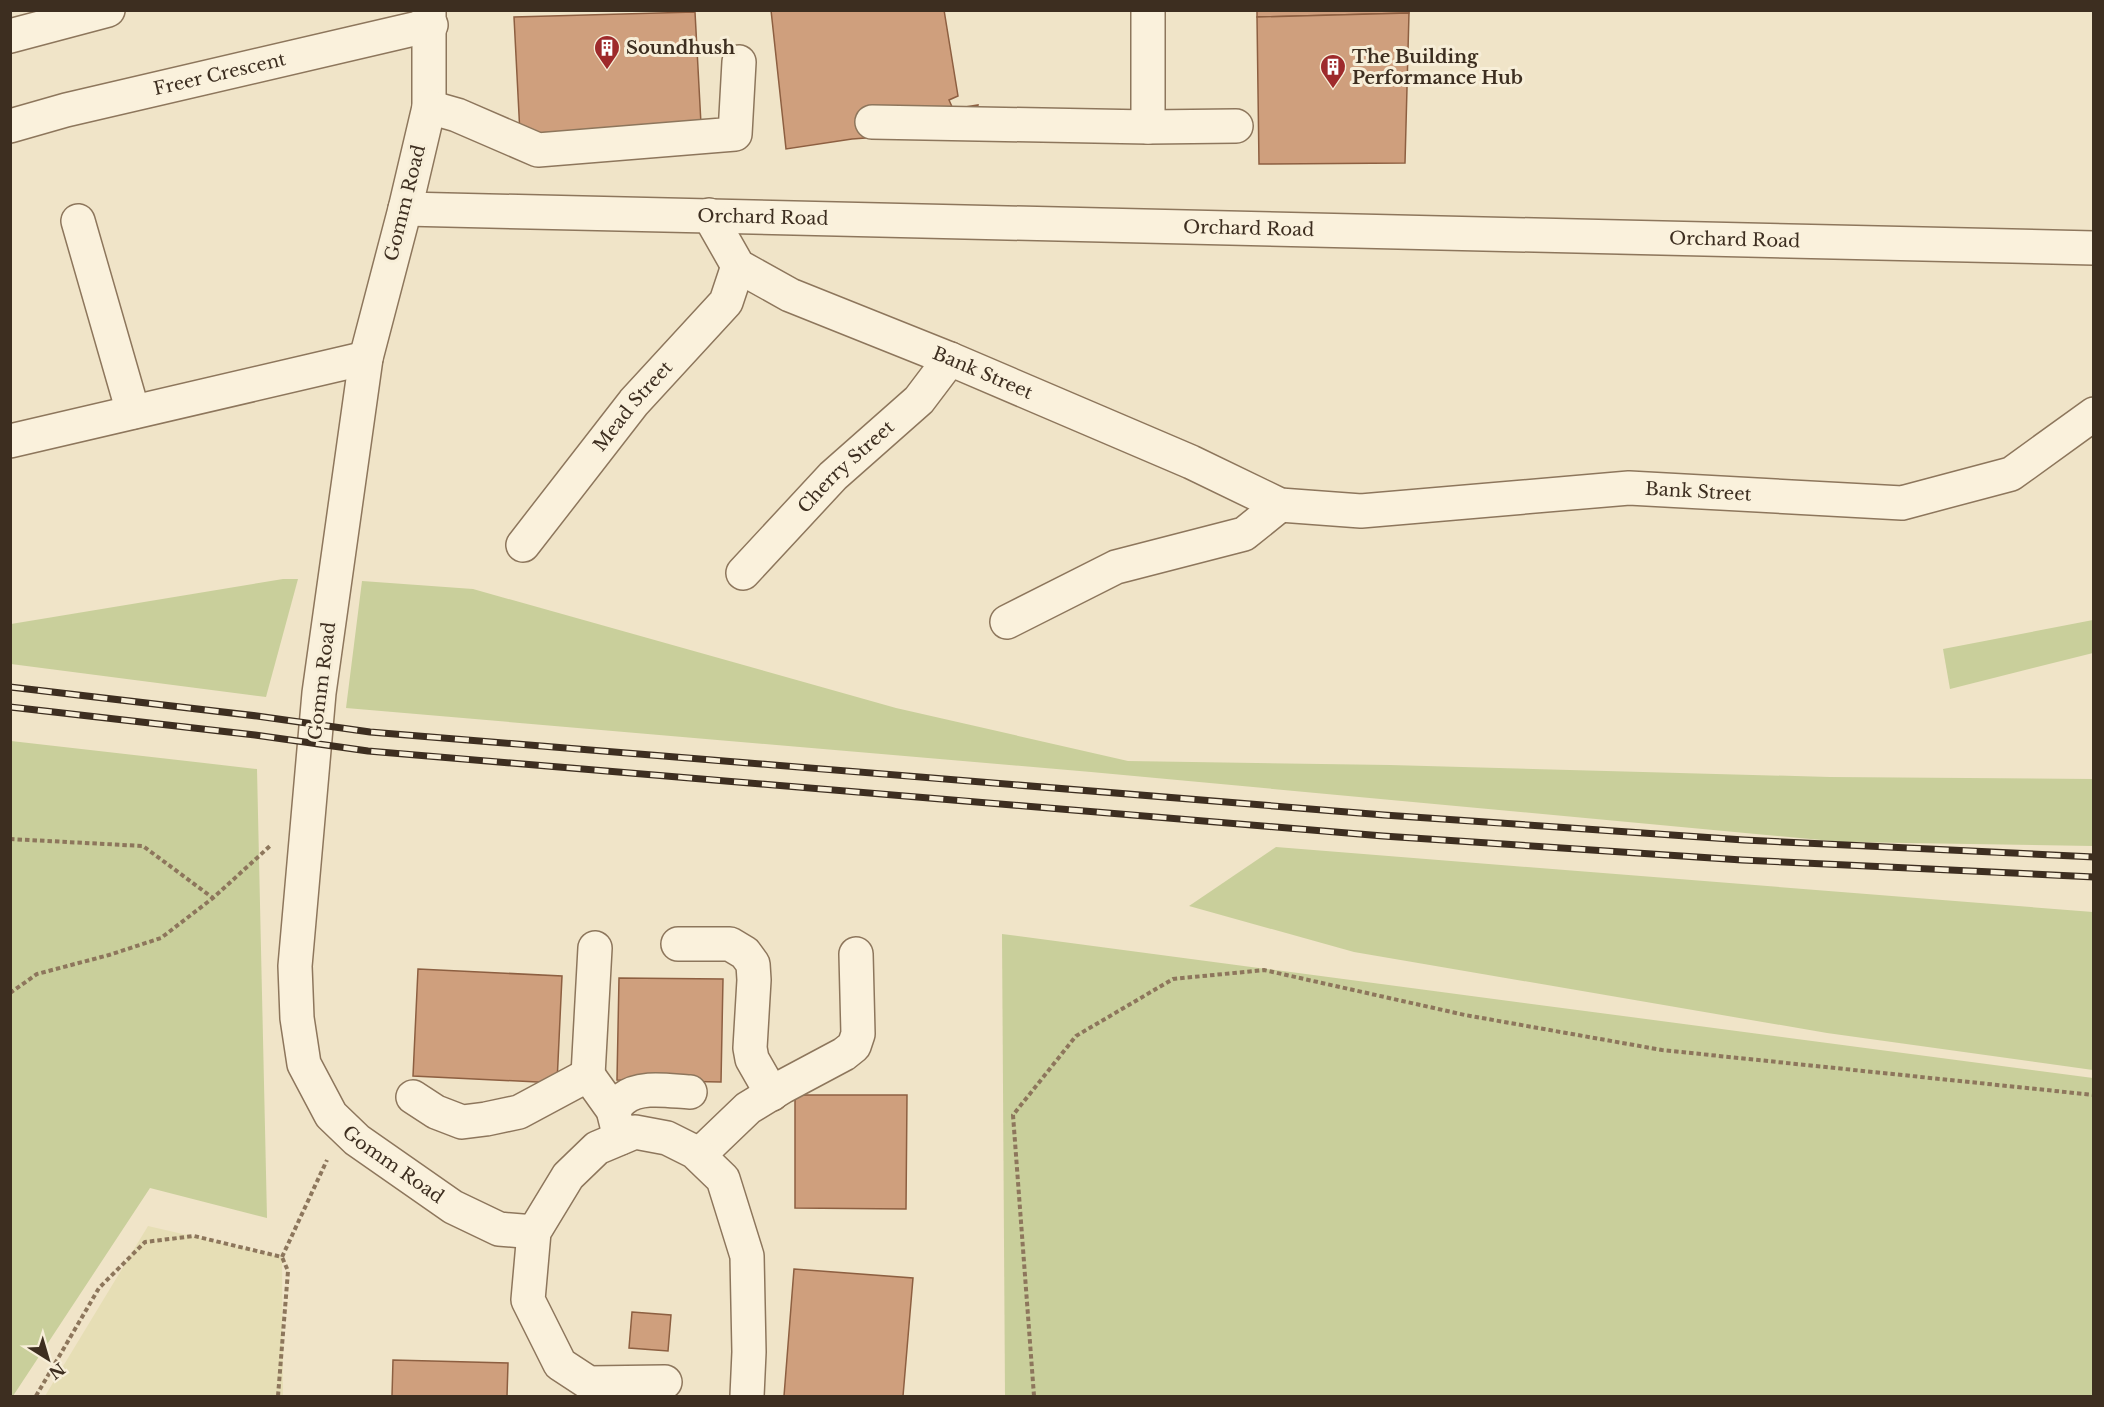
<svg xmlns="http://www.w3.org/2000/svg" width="2104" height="1407" font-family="'Libre Baskerville',serif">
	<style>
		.farmland { fill: #e6deb5 }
		.green { fill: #c9cf9b }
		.building { fill: #cf9f7d; stroke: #8d5f41; stroke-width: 1.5 }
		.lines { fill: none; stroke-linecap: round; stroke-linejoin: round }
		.minor-casing { stroke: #8d765c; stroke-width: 36 }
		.path { stroke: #8d765c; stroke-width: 4; stroke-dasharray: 4.5 3; stroke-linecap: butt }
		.minor { stroke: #faf1dc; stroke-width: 33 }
		.rail-casing { stroke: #3d2e20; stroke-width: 7 }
		.rail { stroke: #f7eed8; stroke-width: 4.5; stroke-dasharray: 14; stroke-linecap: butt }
		.labels { text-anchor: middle; stroke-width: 6; stroke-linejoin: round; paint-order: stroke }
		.poi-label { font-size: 18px; font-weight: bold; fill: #3d2e20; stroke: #f7eed8; text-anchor: start }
		.street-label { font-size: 18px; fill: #3d2e20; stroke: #f7eed8 }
	</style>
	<rect width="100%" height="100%" fill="#f0e4c8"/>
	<path class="farmland" d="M 148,1226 L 282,1257 L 283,1396 L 45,1396 Z"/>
	<g class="green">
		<path d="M 283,579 L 298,579 L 266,697 L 11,664 L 11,624 Z"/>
		<path d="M 362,581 L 473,589 L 896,708 L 1128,761 L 1390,765 L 1830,777 L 2093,779 L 2093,846 L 1843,842 L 1091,772 L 346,708 Z"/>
		<path d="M 2093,620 L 2093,653 L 1950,689 L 1943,649 Z"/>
		<path d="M 11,741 L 257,769 L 267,1218 L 150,1188 L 13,1396 L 10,1396 Z"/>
		<path d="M 1276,847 L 2093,912 L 2093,1070 L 1827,1033 L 1354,952 L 1189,906 Z"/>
		<path d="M 1002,934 L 2093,1078 L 2093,1396 L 1005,1396 Z"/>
	</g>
	<g class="building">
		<path d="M 771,10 L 944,10 L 958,96 L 949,100 L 953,109 L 978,105 L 975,130 L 852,139 L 786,149 Z"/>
		<path d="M 1257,10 L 1409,10 L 1409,13 L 1257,17 Z"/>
		<path d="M 695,12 L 701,124 L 520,134 L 514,17 Z"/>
		<path d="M 1409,13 L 1405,163 L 1259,164 L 1257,17 Z"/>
		<path d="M 418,969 L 562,976 L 557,1083 L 413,1076 Z"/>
		<path d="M 619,978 L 723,979 L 721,1082 L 617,1080 Z"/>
		<path d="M 795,1095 L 907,1095 L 906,1209 L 795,1208 Z"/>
		<path d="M 794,1269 L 913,1278 L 903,1396 L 784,1396 Z"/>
		<path d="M 632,1312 L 671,1315 L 668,1351 L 629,1348 Z"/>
		<path d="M 393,1360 L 508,1363 L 507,1396 L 392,1396 Z"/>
	</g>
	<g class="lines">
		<defs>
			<g id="minor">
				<path id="s1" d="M 429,10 L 429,107 L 405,209 L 366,358 L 319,693 L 295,966 L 297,1018 L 304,1064 L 331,1115 L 357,1140 L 453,1207 L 499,1229 L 534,1232"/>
				<path d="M 1148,10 L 1148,127"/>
				<path d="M 10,36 L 108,10"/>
				<path d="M 429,107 L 457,115 L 538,150 L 735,134 L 739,62"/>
				<path d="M 872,122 L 1148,127 L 1236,126"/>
				<path id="s2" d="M 10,126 L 66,110 L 431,25"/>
				<path id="s3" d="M 405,209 L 2094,248"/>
				<path id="s4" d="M 709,215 L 738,266 L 790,295 L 950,359 L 1191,462 L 1280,505 L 1361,511 L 1629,488 L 1902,503 L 2011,474 L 2094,414"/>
				<path d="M 78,221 L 133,412"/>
				<path d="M 10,441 L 366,358"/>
				<path id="s5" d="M 523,545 L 634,402 L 726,302 L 738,266"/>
				<path id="s6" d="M 743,573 L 833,476 L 919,400 L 950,359"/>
				<path d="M 1007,622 L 1116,567 L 1244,534 L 1280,505"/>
				<path d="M 678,944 L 730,944 L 745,953 L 753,964 L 754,980 L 750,1048 L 752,1059 L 772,1094"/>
				<path d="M 588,1075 L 595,948"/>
				<path d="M 413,1097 L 436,1112 L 462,1122 L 486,1119 L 519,1112 L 588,1075 L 613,1110 L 620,1138"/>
				<path d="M 613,1110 C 616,1107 619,1102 623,1099 C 640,1085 670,1091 690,1092"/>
				<path d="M 699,1155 L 748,1108 L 784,1086 L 844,1054 L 854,1046 L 858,1034 L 856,954"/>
				<path d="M 665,1382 L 589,1383 L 560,1364 L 528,1300 L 534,1232 L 568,1176 L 597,1148 L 635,1132 L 667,1138 L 695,1152 L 723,1179 L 747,1256 L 749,1352 L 747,1396"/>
			</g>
		</defs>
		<use href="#minor" class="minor-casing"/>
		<g class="path">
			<path d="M 10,839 L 143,846 L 213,898"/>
			<path d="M 10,993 L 37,974 L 109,955 L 161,938 L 213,898 L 270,846"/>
			<path d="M 282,1257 L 327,1160"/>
			<path d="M 36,1396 L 99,1288 L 145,1242 L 194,1236 L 282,1257"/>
			<path d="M 278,1396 L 288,1271 L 282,1257"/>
			<path d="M 1034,1396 L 1013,1115 L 1076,1036 L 1173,979 L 1264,970 L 1465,1015 L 1662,1050 L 2094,1095"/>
		</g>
		<use href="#minor" class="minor"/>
		<defs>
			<g id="rail">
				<path d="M 10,687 L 257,716 L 370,732 L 1384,815 L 1744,840 L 2094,857"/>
				<path d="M 10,707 L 255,735 L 368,751 L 1383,836 L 1742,860 L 2094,877"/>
			</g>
		</defs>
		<use href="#rail" class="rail-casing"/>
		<use href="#rail" class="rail"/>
	</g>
	<defs>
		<symbol id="building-pin" viewBox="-11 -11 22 30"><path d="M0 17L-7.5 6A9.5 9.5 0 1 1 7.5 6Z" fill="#9e2a2b" stroke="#f7eed8"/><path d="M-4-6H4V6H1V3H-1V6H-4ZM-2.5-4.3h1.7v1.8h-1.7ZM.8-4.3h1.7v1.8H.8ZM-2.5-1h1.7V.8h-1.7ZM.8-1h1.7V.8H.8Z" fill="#fff"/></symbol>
	</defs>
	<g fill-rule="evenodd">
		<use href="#building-pin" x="592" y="33" width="30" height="40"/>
		<use href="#building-pin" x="1318" y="52" width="30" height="40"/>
	</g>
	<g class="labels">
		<g class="poi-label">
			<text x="626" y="54">Soundhush</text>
			<text x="1352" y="63">The Building<tspan x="1352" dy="21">Performance Hub</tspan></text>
		</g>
		<g class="street-label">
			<text dy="6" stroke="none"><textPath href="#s2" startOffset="216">Freer Crescent</textPath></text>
			<text transform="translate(405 203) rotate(-76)" y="6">Gomm Road</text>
			<text dy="6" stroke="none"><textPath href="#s3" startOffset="358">Orchard Road</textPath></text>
			<text dy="6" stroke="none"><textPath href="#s3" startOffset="844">Orchard Road</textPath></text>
			<text dy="6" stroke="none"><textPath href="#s3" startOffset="1330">Orchard Road</textPath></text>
			<text dy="6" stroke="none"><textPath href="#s4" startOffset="326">Bank Street</textPath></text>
			<text dy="6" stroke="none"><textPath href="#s5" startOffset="177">Mead Street</textPath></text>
			<text dy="6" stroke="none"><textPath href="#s6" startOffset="148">Cherry Street</textPath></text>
			<text dy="6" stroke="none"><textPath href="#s4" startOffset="1071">Bank Street</textPath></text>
			<text transform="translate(322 681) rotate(-83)" y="6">Gomm Road</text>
			<text dy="6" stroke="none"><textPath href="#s1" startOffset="1204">Gomm Road</textPath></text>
		</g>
	</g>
	<rect width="2104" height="1407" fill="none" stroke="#3d2e20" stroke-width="24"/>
	<g transform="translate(48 1359) rotate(143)" stroke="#f7eed8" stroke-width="4.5" paint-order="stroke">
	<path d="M0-4.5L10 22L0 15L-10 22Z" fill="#3d2e20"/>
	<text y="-9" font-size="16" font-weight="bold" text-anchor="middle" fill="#3d2e20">N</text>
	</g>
</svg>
